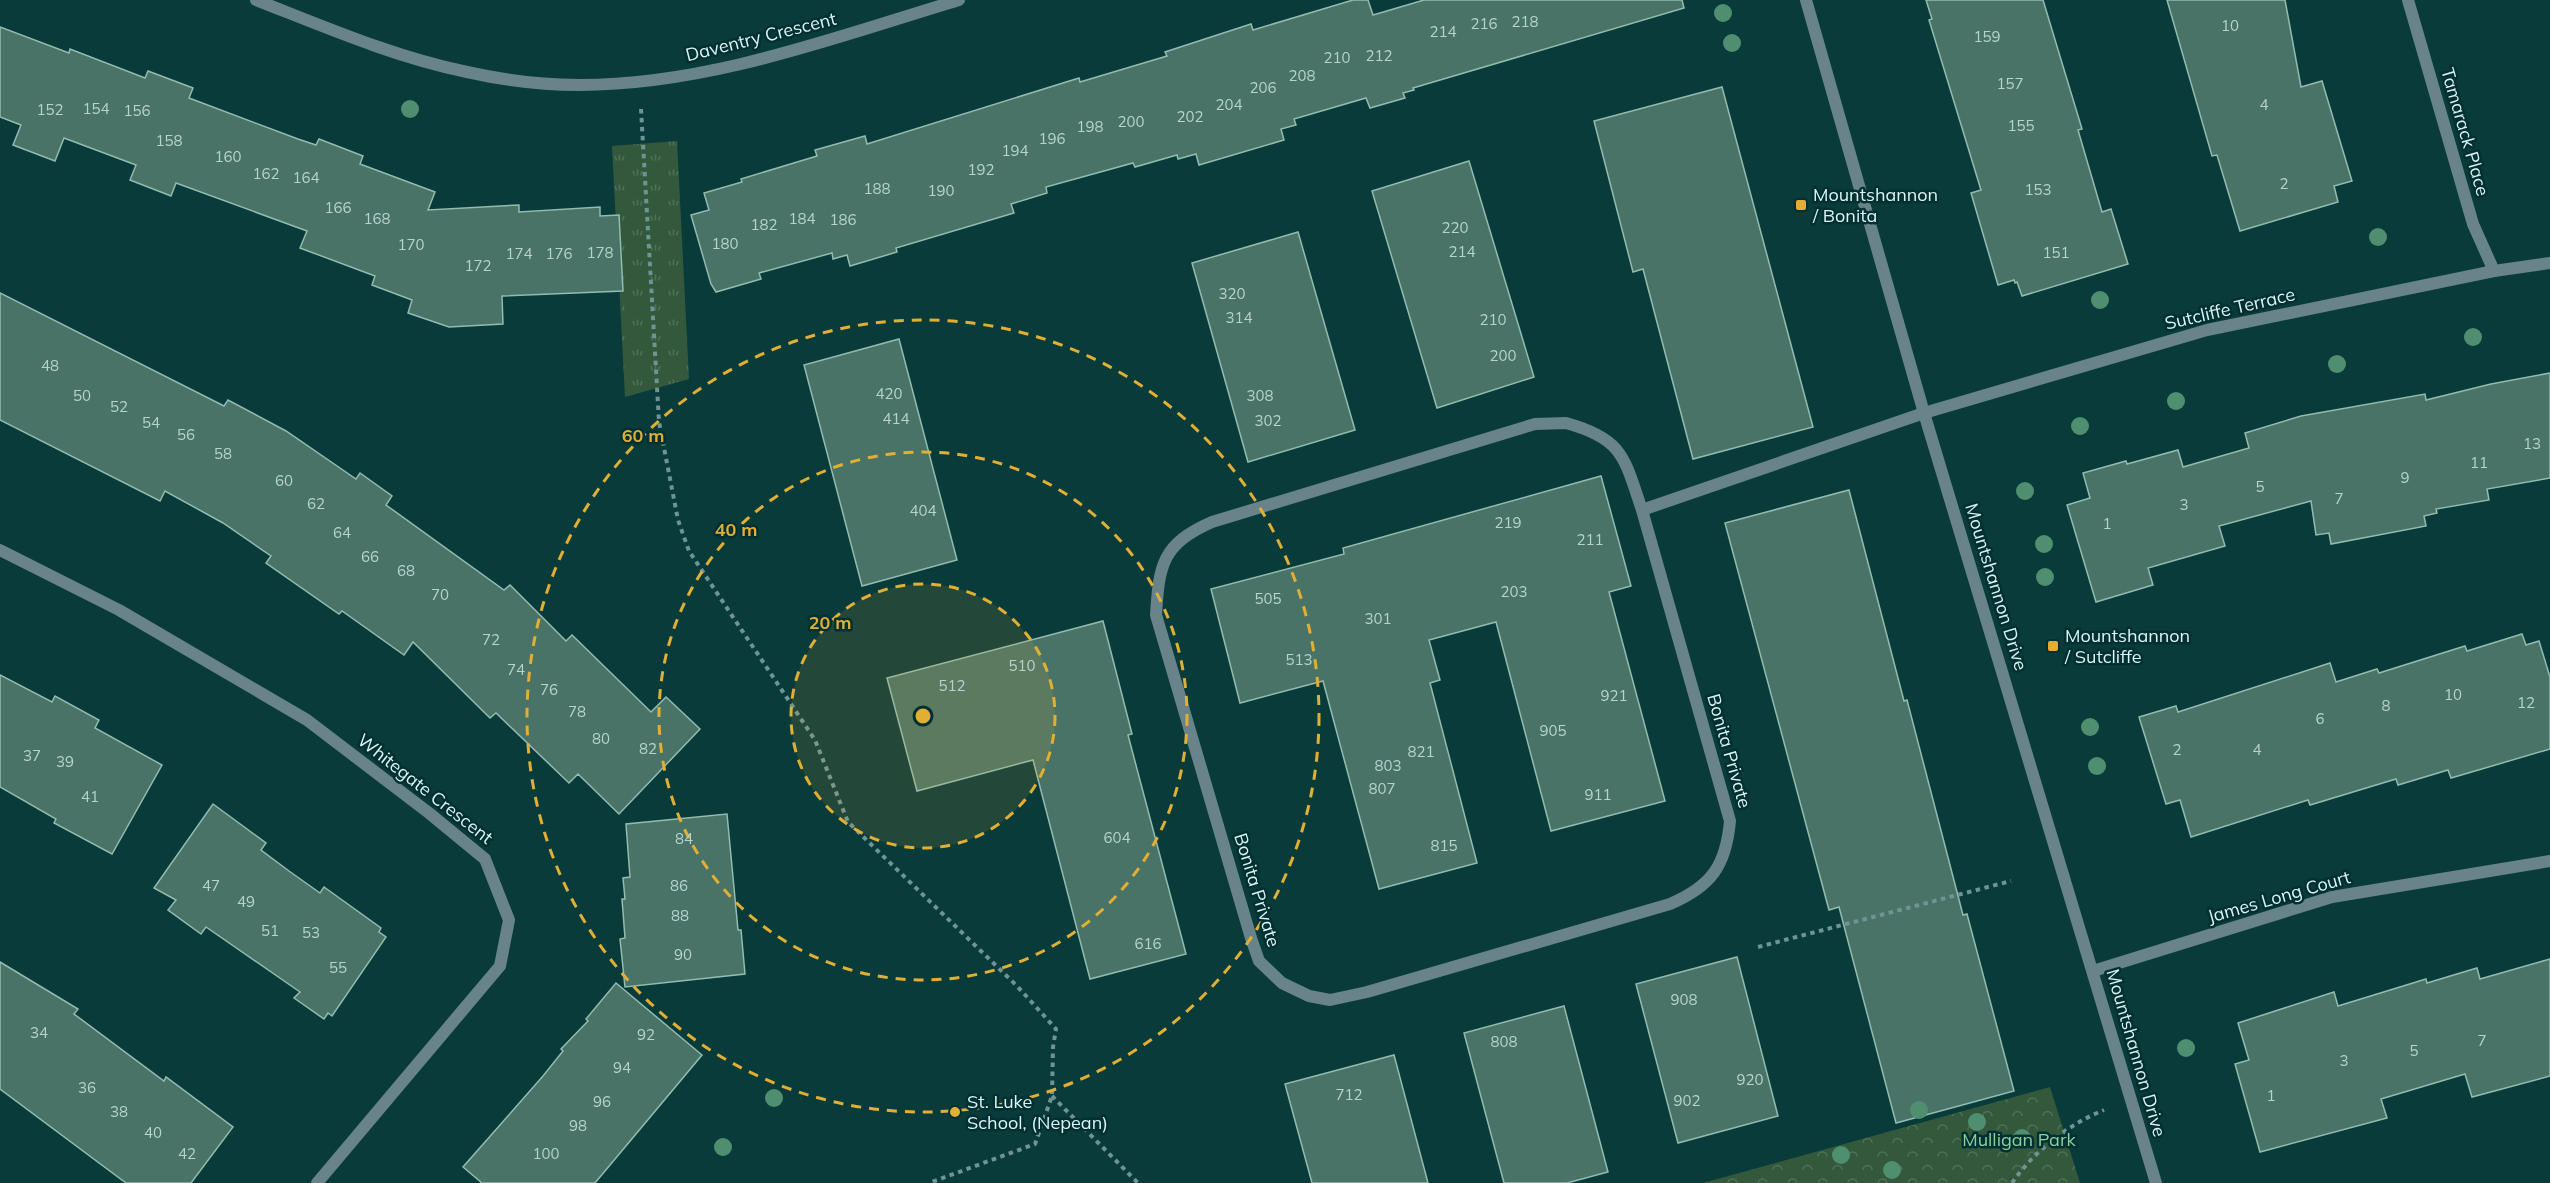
<svg xmlns="http://www.w3.org/2000/svg" width="2550" height="1183" font-family="Mulish,sans-serif">
	<style>
		.grass { fill: url(#grass-tufts) }
		.park { fill: url(#park-crowns) }
		.building { fill: #4a7367; stroke: #91bcaf; stroke-width: 1.5 }
		.lines { fill: none; stroke-linecap: round; stroke-linejoin: round }
		.path { stroke: #6f9494; stroke-width: 4; stroke-dasharray: 4.5 4.5; stroke-linecap: butt }
		.minor { stroke: #69838b; stroke-width: 12 }
		.tertiary { stroke: #69838b; stroke-width: 12 }
		.tree { fill: #508e70 }
		.ring { fill: none; stroke: #e1af34; stroke-width: 3; stroke-dasharray: 10 8 }
		.poi-dot { fill: #e1af34; stroke: #003031; stroke-width: 2 }
		.labels { text-anchor: middle; stroke-width: 5; stroke-linejoin: round; paint-order: stroke }
		.number-label { font-size: 15px; fill: #b7d3d0 }
		.street-label { font-size: 18px; fill: #dbf3f3; stroke: #003031 }
		.poi-label { font-size: 18px; fill: #dbf3f3; stroke: #003031; text-anchor: start }
		.park-label { font-size: 18px; fill: #8ad19c; stroke: #003031 }
		.centre { fill: #e1af34; stroke: #003031; stroke-width: 3 }
		.ring-label { font-size: 18px; text-anchor: middle; font-weight: bold; fill: #e1af34; stroke: #003031; stroke-width: 5; stroke-linejoin: round; paint-order: stroke }
	</style>
	<defs>
		<pattern id="grass-tufts" width="24" height="20" patternUnits="userSpaceOnUse" patternTransform="scale(1.5)"><rect width="24" height="20" fill="#33583c"/><path d="M3 7l-1-3M5 7V3M7 7l1-3M15 17l-1-3M17 17v-4M19 17l1-3" fill="none" stroke="#507059"/></pattern>
		<pattern id="park-crowns" width="20" height="18" patternUnits="userSpaceOnUse" patternTransform="scale(1.5)"><rect width="20" height="18" fill="#33583c"/><path d="M2 6a3 3 0 1 1 6 0M12 15a3 3 0 1 1 6 0" fill="none" stroke="#507059"/></pattern>
	</defs>
	<rect width="100%" height="100%" fill="#0a3b3b"/>
	<path class="grass" d="M 677,141 L 689,379 L 625,397 L 612,146 Z"/>
	<path class="park" d="M 2050,1087 L 2080,1183 L 1703,1183 Z"/>
	<g class="building">
		<path d="M 1353,0 L 1368,0 L 1373,15 L 1424,0 L 1682,0 L 1684,8 L 1413,88 L 1414,90 L 1403,93 L 1405,98 L 1370,108 L 1366,98 L 1294,119 L 1296,125 L 1281,129 L 1284,140 L 1199,165 L 1196,154 L 1178,159 L 1177,155 L 1135,167 L 1133,163 L 1046,187 L 1047,193 L 1011,204 L 1014,213 L 896,248 L 897,252 L 850,266 L 847,255 L 833,259 L 832,253 L 759,273 L 761,279 L 716,292 L 711,284 L 691,215 L 709,210 L 704,193 L 742,182 L 741,179 L 817,156 L 815,150 L 865,136 L 867,144 L 1079,78 L 1080,82 L 1167,56 L 1165,52 L 1251,24 L 1253,30 Z"/>
		<path d="M 1926,0 L 2043,0 L 2082,129 L 2078,130 L 2102,212 L 2111,209 L 2128,264 L 2022,296 L 2017,282 L 2015,283 L 2014,280 L 1998,285 L 1971,193 L 1981,190 L 1929,20 L 1932,19 Z"/>
		<path d="M 2167,0 L 2285,0 L 2301,87 L 2322,81 L 2352,181 L 2334,186 L 2338,202 L 2240,231 L 2217,155 L 2212,156 Z"/>
		<path d="M 0,27 L 69,53 L 70,49 L 145,78 L 148,71 L 193,88 L 189,98 L 298,139 L 316,145 L 319,139 L 363,156 L 360,164 L 435,192 L 428,210 L 519,205 L 519,212 L 600,207 L 600,216 L 619,215 L 623,291 L 502,296 L 503,324 L 449,327 L 408,313 L 412,300 L 372,285 L 375,276 L 300,248 L 307,231 L 176,183 L 171,196 L 130,180 L 136,165 L 64,138 L 55,161 L 13,145 L 21,125 L 0,117 Z"/>
		<path d="M 1722,87 L 1813,427 L 1693,459 L 1643,269 L 1633,272 L 1594,121 Z"/>
		<path d="M 1469,161 L 1534,377 L 1437,408 L 1372,191 Z"/>
		<path d="M 1298,232 L 1355,430 L 1248,462 L 1192,263 Z"/>
		<path d="M 0,293 L 224,406 L 228,400 L 286,431 L 356,479 L 360,473 L 392,496 L 386,505 L 504,590 L 510,585 L 566,641 L 572,635 L 651,712 L 666,697 L 700,729 L 619,814 L 578,774 L 569,783 L 496,713 L 490,718 L 413,642 L 404,655 L 342,611 L 339,614 L 266,563 L 271,556 L 223,523 L 165,491 L 160,501 L 0,420 Z"/>
		<path d="M 899,339 L 957,560 L 862,586 L 804,365 Z"/>
		<path d="M 2550,373 L 2550,478 L 2487,489 L 2489,500 L 2436,509 L 2437,513 L 2424,516 L 2426,526 L 2331,544 L 2329,533 L 2316,535 L 2311,501 L 2219,526 L 2225,546 L 2148,568 L 2153,585 L 2096,602 L 2067,505 L 2090,498 L 2083,473 L 2126,461 L 2127,464 L 2178,450 L 2183,467 L 2249,448 L 2245,433 L 2301,416 L 2425,394 L 2426,400 L 2491,384 Z"/>
		<path d="M 1601,476 L 1631,586 L 1609,592 L 1665,801 L 1551,831 L 1496,622 L 1429,640 L 1440,680 L 1430,683 L 1477,863 L 1379,889 L 1323,681 L 1240,703 L 1211,589 L 1344,554 L 1343,548 Z"/>
		<path d="M 1849,490 L 1904,701 L 1907,700 L 1963,915 L 1967,914 L 2014,1091 L 1896,1123 L 1839,907 L 1829,910 L 1725,523 Z"/>
		<path d="M 1103,621 L 1132,734 L 1128,735 L 1186,954 L 1090,979 L 1033,760 L 917,791 L 887,678 Z"/>
		<path d="M 2522,634 L 2526,645 L 2539,641 L 2550,677 L 2550,749 L 2451,778 L 2448,770 L 2398,785 L 2396,779 L 2310,805 L 2308,800 L 2191,837 L 2180,800 L 2166,804 L 2139,717 L 2176,706 L 2178,712 L 2330,663 L 2336,682 L 2377,669 L 2379,673 L 2465,646 L 2467,651 Z"/>
		<path d="M 0,675 L 52,702 L 55,696 L 99,720 L 95,728 L 162,765 L 112,854 L 54,823 L 56,819 L 0,787 Z"/>
		<path d="M 213,804 L 266,843 L 261,850 L 289,871 L 320,893 L 324,887 L 381,928 L 379,932 L 386,937 L 332,1016 L 328,1013 L 324,1019 L 294,998 L 300,992 L 206,927 L 201,934 L 168,910 L 176,900 L 154,888 Z"/>
		<path d="M 727,814 L 738,930 L 741,930 L 745,974 L 625,987 L 620,939 L 625,938 L 622,899 L 625,899 L 623,878 L 630,877 L 626,824 Z"/>
		<path d="M 1737,957 L 1778,1116 L 1678,1143 L 1636,984 Z"/>
		<path d="M 2550,959 L 2550,1076 L 2472,1097 L 2465,1074 L 2381,1099 L 2387,1118 L 2260,1152 L 2235,1064 L 2249,1060 L 2238,1023 L 2334,992 L 2338,1006 L 2426,979 L 2427,983 L 2477,968 L 2480,979 Z"/>
		<path d="M 0,962 L 78,1009 L 74,1014 L 164,1081 L 166,1077 L 233,1127 L 191,1183 L 126,1183 L 0,1089 Z"/>
		<path d="M 616,983 L 702,1055 L 595,1183 L 482,1183 L 463,1167 L 543,1076 L 563,1051 L 561,1049 L 588,1021 L 586,1019 Z"/>
		<path d="M 1564,1006 L 1608,1172 L 1567,1183 L 1504,1183 L 1464,1033 Z"/>
		<path d="M 1394,1055 L 1428,1183 L 1312,1183 L 1285,1084 Z"/>
	</g>
	<g class="lines">
		<g class="path">
			<path d="M 641,109 L 659,422 L 678,520 L 689,551 L 815,740 L 848,822 L 1017,986 L 1056,1029 L 1053,1047 L 1052,1096 L 1035,1144 L 929,1183"/>
			<path d="M 1758,947 L 2011,881"/>
			<path d="M 1052,1096 L 1138,1183"/>
			<path d="M 2012,1183 C 2034,1151 2069,1124 2104,1110"/>
		</g>
		<g class="minor">
			<path d="M 256,0 C 325,27 394,57 467,72 C 503,80 543,85 579,85 C 709,85 836,37 959,0"/>
			<path d="M 2408,0 L 2473,224 L 2494,271"/>
			<path d="M 1566,423 C 1624,439 1624,458 1642,510 L 1730,821 C 1726,865 1712,886 1670,904 L 1367,992 L 1330,1000 L 1309,996 L 1282,983 L 1259,961 L 1251,938 L 1156,615 C 1159,565 1162,544 1212,522 L 1535,424 Z"/>
			<path d="M 1642,510 L 1924,413 L 2207,330 L 2494,271 L 2550,263"/>
			<path d="M 0,550 L 119,610 L 307,720 L 429,813 L 485,859 L 509,920 L 500,966 L 317,1183"/>
			<path d="M 2093,971 L 2332,897 L 2550,861"/>
		</g>
		<path class="tertiary" d="M 1806,0 L 1924,413 L 2156,1183"/>
	</g>
	<g class="tree">
		<circle cx="1723" cy="13" r="9"/>
		<circle cx="1732" cy="43" r="9"/>
		<circle cx="410" cy="109" r="9"/>
		<circle cx="2378" cy="237" r="9"/>
		<circle cx="2100" cy="300" r="9"/>
		<circle cx="2473" cy="337" r="9"/>
		<circle cx="2337" cy="364" r="9"/>
		<circle cx="2176" cy="401" r="9"/>
		<circle cx="2080" cy="426" r="9"/>
		<circle cx="2025" cy="491" r="9"/>
		<circle cx="2044" cy="544" r="9"/>
		<circle cx="2045" cy="577" r="9"/>
		<circle cx="2090" cy="727" r="9"/>
		<circle cx="2097" cy="766" r="9"/>
		<circle cx="2186" cy="1048" r="9"/>
		<circle cx="774" cy="1098" r="9"/>
		<circle cx="1919" cy="1110" r="9"/>
		<circle cx="1977" cy="1122" r="9"/>
		<circle cx="2022" cy="1138" r="9"/>
		<circle cx="723" cy="1147" r="9"/>
		<circle cx="1841" cy="1155" r="9"/>
		<circle cx="1892" cy="1170" r="9"/>
	</g>
	<circle cx="923" cy="716" r="132" fill="#e1af34" fill-opacity=".12"/>
	<g class="ring">
		<circle cx="923" cy="716" r="132"/>
		<circle cx="923" cy="716" r="264"/>
		<circle cx="923" cy="716" r="396"/>
	</g>
	<g class="poi-dot">
		<rect x="1795" y="199" width="12" height="12" rx="3"/>
		<rect x="2047" y="640" width="12" height="12" rx="3"/>
		<circle cx="955" cy="1112" r="6"/>
	</g>
	<g class="labels">
		<g class="number-label">
			<text x="1525" y="27">218</text>
			<text x="1484" y="29">216</text>
			<text x="2230" y="31">10</text>
			<text x="1443" y="37">214</text>
			<text x="1987" y="42">159</text>
			<text x="1379" y="61">212</text>
			<text x="1337" y="63">210</text>
			<text x="1302" y="81">208</text>
			<text x="2010" y="89">157</text>
			<text x="1263" y="93">206</text>
			<text x="1229" y="110">204</text>
			<text x="2264" y="110">4</text>
			<text x="96" y="114">154</text>
			<text x="50" y="115">152</text>
			<text x="137" y="116">156</text>
			<text x="1190" y="122">202</text>
			<text x="1131" y="127">200</text>
			<text x="2021" y="131">155</text>
			<text x="1090" y="132">198</text>
			<text x="1052" y="144">196</text>
			<text x="169" y="146">158</text>
			<text x="1015" y="156">194</text>
			<text x="228" y="162">160</text>
			<text x="981" y="175">192</text>
			<text x="266" y="179">162</text>
			<text x="306" y="183">164</text>
			<text x="2284" y="189">2</text>
			<text x="877" y="194">188</text>
			<text x="2038" y="195">153</text>
			<text x="941" y="196">190</text>
			<text x="338" y="213">166</text>
			<text x="377" y="224">168</text>
			<text x="802" y="224">184</text>
			<text x="843" y="225">186</text>
			<text x="764" y="230">182</text>
			<text x="1455" y="233">220</text>
			<text x="725" y="249">180</text>
			<text x="411" y="250">170</text>
			<text x="1462" y="257">214</text>
			<text x="600" y="258">178</text>
			<text x="2056" y="258">151</text>
			<text x="519" y="259">174</text>
			<text x="559" y="259">176</text>
			<text x="478" y="271">172</text>
			<text x="1232" y="299">320</text>
			<text x="1239" y="323">314</text>
			<text x="1493" y="325">210</text>
			<text x="1503" y="361">200</text>
			<text x="50" y="371">48</text>
			<text x="889" y="399">420</text>
			<text x="82" y="401">50</text>
			<text x="1260" y="401">308</text>
			<text x="119" y="412">52</text>
			<text x="896" y="424">414</text>
			<text x="1268" y="426">302</text>
			<text x="151" y="428">54</text>
			<text x="186" y="440">56</text>
			<text x="2532" y="449">13</text>
			<text x="223" y="459">58</text>
			<text x="2479" y="468">11</text>
			<text x="2405" y="483">9</text>
			<text x="284" y="486">60</text>
			<text x="2260" y="492">5</text>
			<text x="2339" y="504">7</text>
			<text x="316" y="509">62</text>
			<text x="2184" y="510">3</text>
			<text x="923" y="516">404</text>
			<text x="1508" y="528">219</text>
			<text x="2107" y="529">1</text>
			<text x="342" y="538">64</text>
			<text x="1590" y="545">211</text>
			<text x="370" y="562">66</text>
			<text x="406" y="576">68</text>
			<text x="1514" y="597">203</text>
			<text x="440" y="600">70</text>
			<text x="1268" y="604">505</text>
			<text x="1378" y="624">301</text>
			<text x="491" y="645">72</text>
			<text x="1299" y="665">513</text>
			<text x="1022" y="671">510</text>
			<text x="516" y="675">74</text>
			<text x="952" y="691">512</text>
			<text x="549" y="695">76</text>
			<text x="2453" y="700">10</text>
			<text x="1614" y="701">921</text>
			<text x="2526" y="708">12</text>
			<text x="2386" y="711">8</text>
			<text x="577" y="717">78</text>
			<text x="2320" y="724">6</text>
			<text x="1553" y="736">905</text>
			<text x="601" y="744">80</text>
			<text x="648" y="754">82</text>
			<text x="2177" y="755">2</text>
			<text x="2257" y="755">4</text>
			<text x="1421" y="757">821</text>
			<text x="32" y="761">37</text>
			<text x="65" y="767">39</text>
			<text x="1388" y="771">803</text>
			<text x="1382" y="794">807</text>
			<text x="1598" y="800">911</text>
			<text x="90" y="802">41</text>
			<text x="1117" y="843">604</text>
			<text x="684" y="844">84</text>
			<text x="1444" y="851">815</text>
			<text x="211" y="891">47</text>
			<text x="679" y="891">86</text>
			<text x="246" y="907">49</text>
			<text x="680" y="921">88</text>
			<text x="270" y="936">51</text>
			<text x="311" y="938">53</text>
			<text x="1148" y="949">616</text>
			<text x="683" y="960">90</text>
			<text x="338" y="973">55</text>
			<text x="1684" y="1005">908</text>
			<text x="39" y="1038">34</text>
			<text x="646" y="1040">92</text>
			<text x="2482" y="1046">7</text>
			<text x="1504" y="1047">808</text>
			<text x="2414" y="1056">5</text>
			<text x="2344" y="1066">3</text>
			<text x="622" y="1073">94</text>
			<text x="1750" y="1085">920</text>
			<text x="87" y="1093">36</text>
			<text x="1349" y="1100">712</text>
			<text x="2271" y="1101">1</text>
			<text x="1687" y="1106">902</text>
			<text x="602" y="1107">96</text>
			<text x="119" y="1117">38</text>
			<text x="578" y="1131">98</text>
			<text x="153" y="1138">40</text>
			<text x="187" y="1159">42</text>
			<text x="546" y="1159">100</text>
		</g>
		<g class="street-label">
			<text transform="translate(761 37) rotate(-14)" y="6">Daventry Crescent</text>
			<text transform="translate(2465 132) rotate(74)" y="6">Tamarack Place</text>
			<text transform="translate(2230 309) rotate(-13)" y="6">Sutcliffe Terrace</text>
			<text transform="translate(1996 587) rotate(73)" y="6">Mountshannon Drive</text>
			<text transform="translate(1729 751) rotate(74)" y="6">Bonita Private</text>
			<text transform="translate(425 789) rotate(38)" y="6">Whitegate Crescent</text>
			<text transform="translate(1257 890) rotate(73)" y="6">Bonita Private</text>
			<text transform="translate(2279 897) rotate(-16)" y="6">James Long Court</text>
			<text transform="translate(2136 1053) rotate(74)" y="6">Mountshannon Drive</text>
		</g>
		<g class="poi-label">
			<text x="1813" y="201">Mountshannon<tspan x="1813" dy="21">/ Bonita</tspan></text>
			<text x="2065" y="642">Mountshannon<tspan x="2065" dy="21">/ Sutcliffe</tspan></text>
			<text x="967" y="1108">St. Luke<tspan x="967" dy="21">School, (Nepean)</tspan></text>
		</g>
		<g class="park-label">
			<text x="2019" y="1146">Mulligan Park</text>
		</g>
	</g>
	<circle cx="923" cy="716" r="9" class="centre"/>
	<g class="ring-label">
		<text x="643" y="442">60 m</text>
		<text x="736" y="536">40 m</text>
		<text x="830" y="629">20 m</text>
	</g>
</svg>
